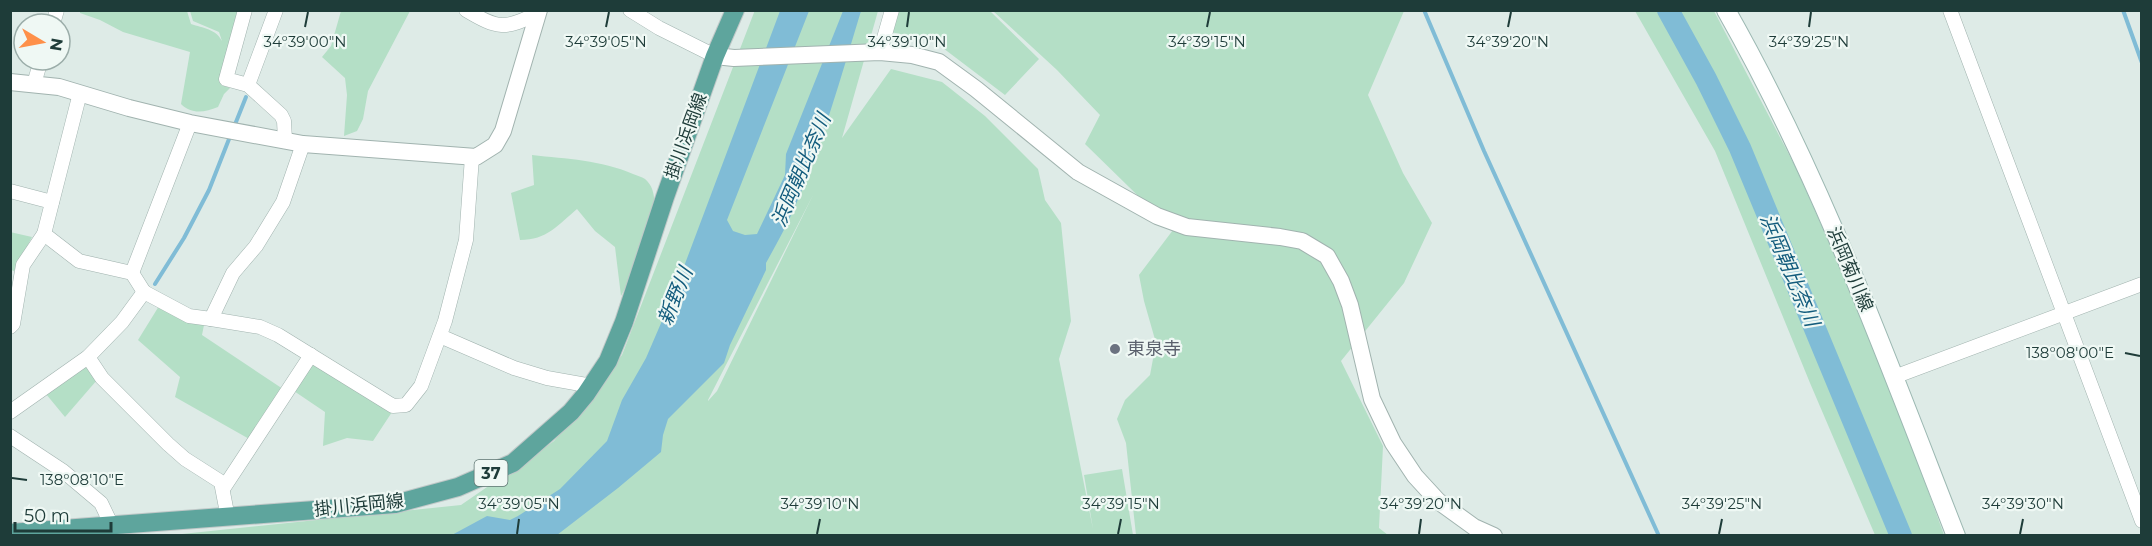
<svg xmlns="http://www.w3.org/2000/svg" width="2152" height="546" font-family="Montserrat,'Noto Sans JP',sans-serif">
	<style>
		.green { fill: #b4dfc6; fill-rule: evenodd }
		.water { fill: #80bcd6 }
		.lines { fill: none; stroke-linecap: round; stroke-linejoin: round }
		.stream { stroke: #80bcd6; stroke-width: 4 }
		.river { stroke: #80bcd6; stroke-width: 22 }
		.minor-casing { stroke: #a1b3af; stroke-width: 15 }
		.tertiary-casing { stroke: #a1b3af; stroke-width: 18 }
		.secondary-casing { stroke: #9cb8b2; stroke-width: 20 }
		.primary-casing { stroke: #c0c8c8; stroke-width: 20 }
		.minor { stroke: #fff; stroke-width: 14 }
		.tertiary { stroke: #fff; stroke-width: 16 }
		.secondary { stroke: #fff; stroke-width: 18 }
		.primary { stroke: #5ea59d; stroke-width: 18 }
		.ticks { fill: none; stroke: #1e3c39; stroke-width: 2 }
		.worship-dot { fill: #6b7280; stroke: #eff8f4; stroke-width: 2 }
		.labels { text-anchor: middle; stroke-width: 4.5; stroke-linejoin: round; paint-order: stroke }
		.shield { fill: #eff8f4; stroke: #5d7471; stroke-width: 1.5 }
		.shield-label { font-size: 16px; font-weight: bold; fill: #1e3c39 }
		.street-label { font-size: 18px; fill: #1e3c39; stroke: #eff8f4 }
		.worship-label { font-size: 18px; fill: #5b616d; stroke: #eff8f4; text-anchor: start }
		.water-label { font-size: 20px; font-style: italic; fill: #135c7d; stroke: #eff8f4 }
		.ticks-label { font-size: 15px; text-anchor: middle; fill: #1e3c39; stroke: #eff8f4; stroke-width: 4.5; stroke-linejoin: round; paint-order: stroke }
	</style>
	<rect width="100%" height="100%" fill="#deebe7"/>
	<g class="green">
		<path d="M 80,10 L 187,11 L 191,24 C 203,28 216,29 222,41 L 219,32 L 193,21 L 190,11 L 240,11 L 227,73 L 220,73 L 221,85 L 230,88 L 224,94 L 218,107 C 205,112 192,115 181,104 L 190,52 L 123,32 L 100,20 L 80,13 Z"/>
		<path d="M 755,10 L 878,11 L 842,138 L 891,69 L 942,82 L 985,116 L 1038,169 L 1045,200 L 1061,223 L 1071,321 L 1059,359 L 1093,529 L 1084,475 L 1122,469 L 1133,535 L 163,536 L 461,505 L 554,441 L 622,355 ZM 813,195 L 717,391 L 708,401 L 708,400 Z"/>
		<path d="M 341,11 L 410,11 L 368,91 L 363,119 L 357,131 L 344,136 L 347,95 L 345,78 L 322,57 L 331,46 Z"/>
		<path d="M 897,11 L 990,11 L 1039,59 L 1005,95 L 935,42 L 891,32 Z"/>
		<path d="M 993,11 L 1404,11 L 1368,95 L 1403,173 L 1432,223 L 1404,283 L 1341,361 L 1383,446 L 1379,528 L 1388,535 L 1136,535 L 1126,443 L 1117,419 L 1125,400 L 1150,375 L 1156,343 L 1144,301 L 1139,275 L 1173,230 L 1085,144 L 1100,115 L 1057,70 Z"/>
		<path d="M 1635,11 L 1714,11 L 1795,166 L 1880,357 L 1944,535 L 1875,535 L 1810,383 L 1715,151 Z"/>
		<path d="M 532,155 C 567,159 601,160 633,174 C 636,175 642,177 645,179 C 672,201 633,273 621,296 L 615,247 L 595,231 L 577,209 C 558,225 547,240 520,240 L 511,193 L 534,185 Z"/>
		<path d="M 10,232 L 32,237 L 14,271 L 11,270 Z"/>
		<path d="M 159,306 L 204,325 L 202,335 L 283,389 L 251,440 L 175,397 L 180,377 L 138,340 Z"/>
		<path d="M 309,361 L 392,412 L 373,441 L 347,438 L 323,446 L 325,412 L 291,389 Z"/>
		<path d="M 86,364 L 97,380 L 65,417 L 46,394 Z"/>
	</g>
	<path class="water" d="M 780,11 L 809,11 L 727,220 L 733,231 L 745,235 L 757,234 L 785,175 L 786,154 L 843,11 L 861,11 C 841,77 822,145 794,209 C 786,227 776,245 766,263 L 766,270 L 730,345 L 724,363 L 668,419 L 663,435 L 661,452 L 618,488 L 557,535 L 450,536 L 487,516 L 510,520 L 518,516 L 560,489 L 607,441 L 622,400 L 646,358 L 674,293 Z"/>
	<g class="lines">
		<g class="stream">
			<path d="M 1424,10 L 1484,151 L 1659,536"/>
			<path d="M 2123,10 L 2142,63"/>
			<path d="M 234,127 L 246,97"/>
			<path d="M 155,284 L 184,238 L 209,190 L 231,134"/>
		</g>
		<path class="river" d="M 1668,10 L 1706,79 L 1740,148 L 1901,536"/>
		<defs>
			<g id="minor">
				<path d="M 245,10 L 226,79 L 248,85 L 281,115 L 284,121 L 285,140"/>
				<path d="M 466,10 C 498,29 505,30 538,13"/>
				<path d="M 630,10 L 659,28 L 715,56"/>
				<path d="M 1950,10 L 2142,521"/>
				<path d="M 53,24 L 57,10"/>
				<path d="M 880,52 L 892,10"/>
				<path d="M 34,84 L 41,60"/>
				<path d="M 248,85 L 276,10"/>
				<path d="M 10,191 L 52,202"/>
				<path d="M 44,234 L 79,261 L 132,273 L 144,292"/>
				<path d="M 132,273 L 190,123"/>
				<path d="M 211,319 L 260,327 L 278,335 L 393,406 L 406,405 L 421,386 L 445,321 L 466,240 L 472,157"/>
				<path d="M 10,327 L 13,324 L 23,265 L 44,234 L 80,93"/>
				<path d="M 440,336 L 514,368 L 547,378 L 592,386"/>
				<path d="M 88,357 L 102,378 L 168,444 L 185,459 L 221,482 L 228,518"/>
				<path d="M 1894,377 L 2142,284"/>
				<path d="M 10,412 L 88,357 L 122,322 L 144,292 L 189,316 L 211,319 L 233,273 L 256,246 L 283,202 L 303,144"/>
				<path d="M 10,436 L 63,471 L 101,503 L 112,526"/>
				<path d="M 223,489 L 311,355"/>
			</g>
			<g id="tertiary">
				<path d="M 715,56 L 734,58 L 880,52 L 912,55 L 939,62 L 976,89 L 1078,172 L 1157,216 L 1187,227 L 1280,237 L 1302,241 L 1327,256 L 1341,281 L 1350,305 L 1372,399 L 1393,443 L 1415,476 L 1438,501 L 1474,527 L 1494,536"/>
				<path d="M 10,82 L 59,87 L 129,108 L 190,123 L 303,144 L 476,157 L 495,145 L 503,131 L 539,10"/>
			</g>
			<path id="secondary" d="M 1726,10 C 1821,177 1886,357 1956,536"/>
			<path id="primary" d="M 10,533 L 395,504 L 458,487 L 513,463 L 571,412 L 586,394 L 608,361 L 624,322 L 665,197 L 715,56 L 735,10"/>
		</defs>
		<use href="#minor" class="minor-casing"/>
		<use href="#tertiary" class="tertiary-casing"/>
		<use href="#secondary" class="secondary-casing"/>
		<use href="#primary" class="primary-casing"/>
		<use href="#minor" class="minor"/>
		<use href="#tertiary" class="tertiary"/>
		<use href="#secondary" class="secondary"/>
		<use href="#primary" class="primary"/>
	</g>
	<path class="ticks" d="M 305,27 L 308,12M 606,27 L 609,12M 907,27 L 909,12M 1207,27 L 1210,12M 1508,27 L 1511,12M 1809,27 L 1811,12M 2125,353 L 2140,356M 12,478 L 27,480M 517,534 L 519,519M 817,534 L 820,519M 1118,534 L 1121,519M 1419,534 L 1421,519M 1719,534 L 1722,519M 2020,534 L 2023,519"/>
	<circle class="worship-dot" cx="1115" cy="349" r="6"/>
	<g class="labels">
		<rect class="shield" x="474.5" y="460" width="33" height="26" rx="4.5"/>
		<g class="shield-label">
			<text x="491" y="479">37</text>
		</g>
		<g class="street-label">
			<text transform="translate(686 136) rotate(-70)" y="6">掛川浜岡線</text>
			<text transform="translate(1850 269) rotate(67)" y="6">浜岡菊川線</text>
			<text transform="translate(359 505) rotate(-6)" y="6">掛川浜岡線</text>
		</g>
		<g class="worship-label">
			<text x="1127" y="355">東泉寺</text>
		</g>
		<g class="water-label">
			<text transform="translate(801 170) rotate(-67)" y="7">浜岡朝比奈川</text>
			<text transform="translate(1790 270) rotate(67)" y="7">浜岡朝比奈川</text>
			<text transform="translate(675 296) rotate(-68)" y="7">新野川</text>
		</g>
	</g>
	<g class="ticks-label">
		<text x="305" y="47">34°39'00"N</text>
		<text x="606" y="47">34°39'05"N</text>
		<text x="907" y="47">34°39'10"N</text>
		<text x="1207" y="47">34°39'15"N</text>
		<text x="1508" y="47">34°39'20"N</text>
		<text x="1809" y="47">34°39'25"N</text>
		<text x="2070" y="358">138°08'00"E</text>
		<text x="82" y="485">138°08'10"E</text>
		<text x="519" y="509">34°39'05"N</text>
		<text x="820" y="509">34°39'10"N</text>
		<text x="1121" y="509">34°39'15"N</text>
		<text x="1421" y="509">34°39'20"N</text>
		<text x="1722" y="509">34°39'25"N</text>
		<text x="2023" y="509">34°39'30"N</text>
	</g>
	<rect width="2152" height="546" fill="none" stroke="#1e3c39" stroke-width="24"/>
	<g transform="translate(42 42) rotate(100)"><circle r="28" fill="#eff8f4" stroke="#9bada9" stroke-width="1.5"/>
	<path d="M0-4.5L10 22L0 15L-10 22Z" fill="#fe9049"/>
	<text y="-9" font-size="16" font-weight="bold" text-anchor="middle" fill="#1e3c39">N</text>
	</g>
	<path d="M15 522v9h96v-9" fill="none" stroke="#1e3c39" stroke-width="3"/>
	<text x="24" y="522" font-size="18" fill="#1e3c39" stroke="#eff8f4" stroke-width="4.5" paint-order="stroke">50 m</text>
</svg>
